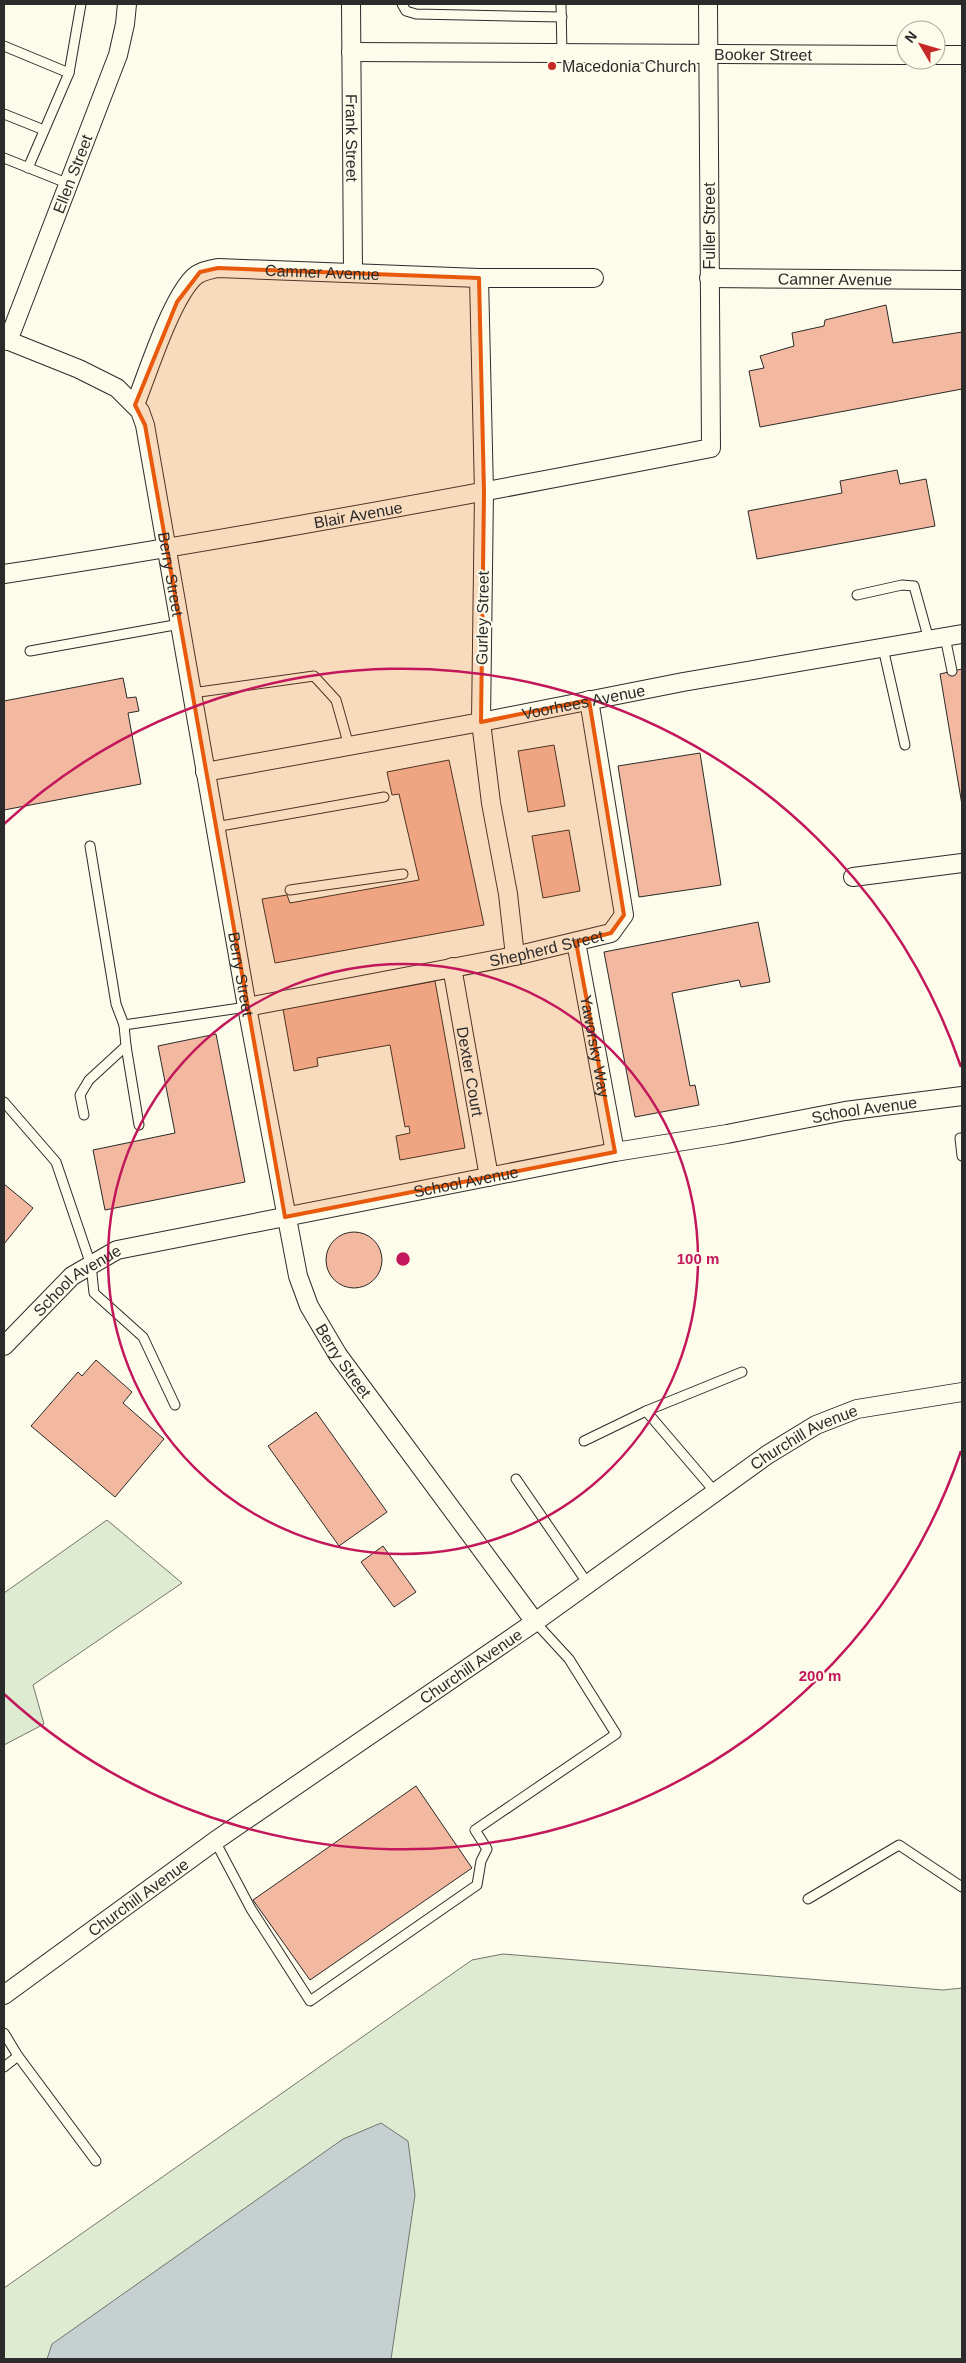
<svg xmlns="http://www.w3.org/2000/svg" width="966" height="2363" font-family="Helvetica,sans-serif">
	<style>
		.green { fill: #deebd1; stroke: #74746e }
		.water { fill: #c7d0d0; stroke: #74746e }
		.building { fill: #f2b8a0; stroke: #2b2b2b }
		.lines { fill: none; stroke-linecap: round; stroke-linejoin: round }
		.lane-casing { stroke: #2b2b2b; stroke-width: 11 }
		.street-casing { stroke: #2b2b2b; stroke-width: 20 }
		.lane { stroke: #fdfbea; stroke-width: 9 }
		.street { stroke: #fdfbea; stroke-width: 18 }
		.marked { fill: #e8590c; fill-opacity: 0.2; stroke: #e8590c; stroke-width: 4; stroke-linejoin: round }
		.ring { fill: none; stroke: #c2185b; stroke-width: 2.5 }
		.poi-dot { fill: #c62828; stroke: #fdfbea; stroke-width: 2 }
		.labels { text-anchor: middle; stroke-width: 4; stroke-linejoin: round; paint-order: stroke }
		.street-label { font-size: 16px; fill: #2b2b2b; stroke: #fdfbea }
		.poi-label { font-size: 16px; fill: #2b2b2b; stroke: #fdfbea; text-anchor: start }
		.centre { fill: #c2185b; stroke: #fdfbea; stroke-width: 2.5 }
		.ring-label { font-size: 15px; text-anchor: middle; font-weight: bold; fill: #c2185b; stroke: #fdfbea; stroke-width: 4; stroke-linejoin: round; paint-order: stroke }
	</style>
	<rect width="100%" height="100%" fill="#fdfbea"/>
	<g class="green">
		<path d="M 107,1520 L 182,1583 L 33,1685 L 44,1724 L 4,1745 L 4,1593 Z"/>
		<path d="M 503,1954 L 943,1990 L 962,1988 L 962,2359 L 4,2359 L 4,2288 L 472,1960 Z"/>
	</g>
	<path class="water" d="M 381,2123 L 408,2141 L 415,2195 L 391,2359 L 47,2359 L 52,2344 L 343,2139 Z"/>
	<g class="building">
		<path d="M 886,305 L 893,343 L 962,332 L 962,389 L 760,427 L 749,371 L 764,368 L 760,356 L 794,346 L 792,333 L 824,326 L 825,320 Z"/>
		<path d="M 897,470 L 900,484 L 926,479 L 935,526 L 757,559 L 748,511 L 842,493 L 840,481 Z"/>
		<path d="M 962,669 L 962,805 L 940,674 Z"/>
		<path d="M 123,678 L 127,698 L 136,697 L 139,711 L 128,713 L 141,784 L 4,810 L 4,701 Z"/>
		<path d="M 554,745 L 565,806 L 528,812 L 518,751 Z"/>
		<path d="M 700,753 L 721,885 L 639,897 L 618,766 Z"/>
		<path d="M 449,760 L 484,925 L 275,963 L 262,899 L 287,895 L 290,903 L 419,880 L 399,794 L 392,795 L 387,772 Z"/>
		<path d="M 569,830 L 580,891 L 543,898 L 532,836 Z"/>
		<path d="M 758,922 L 770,982 L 741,987 L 739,980 L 672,993 L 690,1086 L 695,1085 L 699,1105 L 635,1117 L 604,952 Z"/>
		<path d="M 435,981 L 465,1148 L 400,1160 L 396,1136 L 410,1133 L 409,1126 L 405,1127 L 390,1045 L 317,1058 L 318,1066 L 294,1071 L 283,1009 Z"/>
		<path d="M 216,1034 L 245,1182 L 105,1210 L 93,1150 L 175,1133 L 158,1046 Z"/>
		<path d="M 4,1184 L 33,1208 L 4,1244 Z"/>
		<circle cx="354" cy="1260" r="28"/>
		<path d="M 96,1360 L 132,1392 L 123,1403 L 164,1439 L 115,1497 L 31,1426 L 78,1372 L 82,1376 Z"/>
		<path d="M 316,1412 L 387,1512 L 339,1546 L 268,1446 Z"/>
		<path d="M 383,1546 L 416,1592 L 394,1607 L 361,1562 Z"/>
		<path d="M 416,1786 L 472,1868 L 310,1980 L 253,1900 Z"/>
	</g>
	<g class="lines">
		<defs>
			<g id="lane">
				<path d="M 402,4 L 406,11 L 416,14 L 562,17"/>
				<path d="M 561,4 L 562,54"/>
				<path d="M 4,46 L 69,73"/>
				<path d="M 4,114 L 44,130"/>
				<path d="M 4,158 L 69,184"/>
				<path d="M 28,168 L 69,73 L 81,4"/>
				<path d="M 857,595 L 902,585 L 914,586 L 929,640"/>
				<path d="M 945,637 L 952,671"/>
				<path d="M 883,648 L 905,745"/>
				<path d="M 30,651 L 180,624"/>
				<path d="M 192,693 L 314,676 L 336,700 L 349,746"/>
				<path d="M 215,827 L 384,797"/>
				<path d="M 90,846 L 116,1004 L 124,1025 L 247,1007"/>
				<path d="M 290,890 L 403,874"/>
				<path d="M 126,1046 L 139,1125"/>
				<path d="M 4,1102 L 56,1162 L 91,1265 L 94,1293 L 143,1337 L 175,1405"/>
				<path d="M 84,1115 L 80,1095 L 89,1080 L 126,1046 L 124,1025"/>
				<path d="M 962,1138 L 960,1138 L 962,1156"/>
				<path d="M 646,1411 L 716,1493"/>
				<path d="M 584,1441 L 646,1411 L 742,1372"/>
				<path d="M 516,1479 L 588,1584"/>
				<path d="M 215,1841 L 251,1909 L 310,2001 L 477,1885 L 481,1861 L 487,1849 L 475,1830 L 616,1734 L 569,1659 L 535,1622"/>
				<path d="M 808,1899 L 899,1845 L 962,1887"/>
				<path d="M 4,2033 L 18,2056 L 4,2067"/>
				<path d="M 18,2056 L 96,2161"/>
			</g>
			<g id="street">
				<path id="s1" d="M 351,4 L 353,272"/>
				<path id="s2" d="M 351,52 L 906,55"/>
				<path d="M 936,55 L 962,55"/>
				<path d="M 479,278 L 484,492 L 481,722 L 491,803 L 508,894 L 515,956"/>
				<path id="s3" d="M 709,278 L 962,280"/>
				<path id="s4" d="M 4,339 L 79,369 L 117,388 L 140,411 L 145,425 L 247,1007 L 298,1276 L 309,1306 L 338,1355 L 535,1622"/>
				<path id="s5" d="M 8,341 L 118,55 L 125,24 L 127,4"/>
				<path id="s6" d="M 135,405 C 148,372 170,302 193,278 C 200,271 209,270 218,268 L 479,278 L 594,278"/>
				<path id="s7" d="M 4,574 C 240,538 476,494 711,448 L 708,4"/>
				<path id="s8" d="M 205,772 L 481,722 L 683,682 L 962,634"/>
				<path d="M 853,877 L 962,863"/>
				<path id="s9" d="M 576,942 L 615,1152"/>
				<path id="s10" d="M 452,967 L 489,1177"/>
				<path id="s11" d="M 247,1007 L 515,956 L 611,933 L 624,915 L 589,700"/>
				<path id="s12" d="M 4,1346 L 72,1276 L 117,1250 L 615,1152 L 727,1134 L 845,1111 L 962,1096"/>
				<path id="s13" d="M 4,1995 L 215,1841 L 535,1622 L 767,1455 L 816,1425 L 857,1409 L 962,1392"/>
			</g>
		</defs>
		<use href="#lane" class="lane-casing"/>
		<use href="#street" class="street-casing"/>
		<use href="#lane" class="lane"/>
		<use href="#street" class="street"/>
	</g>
	<path class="marked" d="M 218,268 L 479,278 L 484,492 L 481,722 L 589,700 L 624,915 L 611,933 L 576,942 L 615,1152 L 285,1217 L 145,425 L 135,405 L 177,302 L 200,272 Z"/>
	<g class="ring">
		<circle cx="403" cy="1259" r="295"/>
		<path d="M961 1451A590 590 0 0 1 4 1694M4 824A590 590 0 0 1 961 1067"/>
	</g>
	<circle class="poi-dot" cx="552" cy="66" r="5"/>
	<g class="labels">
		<g class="street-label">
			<text dy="6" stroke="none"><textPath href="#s2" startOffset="412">Booker Street</textPath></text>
			<text dy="6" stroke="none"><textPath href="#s1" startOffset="134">Frank Street</textPath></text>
			<text dy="6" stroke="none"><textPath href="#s5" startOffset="179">Ellen Street</textPath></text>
			<text transform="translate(709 226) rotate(-90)" y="6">Fuller Street</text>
			<text dy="6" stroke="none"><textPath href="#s6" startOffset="272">Camner Avenue</textPath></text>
			<text dy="6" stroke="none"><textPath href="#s3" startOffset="126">Camner Avenue</textPath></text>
			<text dy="6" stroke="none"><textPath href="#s7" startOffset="359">Blair Avenue</textPath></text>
			<text dy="6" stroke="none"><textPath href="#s4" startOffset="322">Berry Street</textPath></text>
			<text transform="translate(482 618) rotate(-89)" y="6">Gurley Street</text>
			<text dy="6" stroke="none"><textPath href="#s8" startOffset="385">Voorhees Avenue</textPath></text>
			<text dy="6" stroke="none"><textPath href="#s11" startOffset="305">Shepherd Street</textPath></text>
			<text dy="6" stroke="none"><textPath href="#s4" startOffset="728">Berry Street</textPath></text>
			<text dy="6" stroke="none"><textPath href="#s9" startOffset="106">Yaworsky Way</textPath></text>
			<text dy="6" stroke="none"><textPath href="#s10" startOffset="106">Dexter Court</textPath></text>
			<text dy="6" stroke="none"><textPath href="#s12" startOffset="910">School Avenue</textPath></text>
			<text dy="6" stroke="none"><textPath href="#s12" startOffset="505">School Avenue</textPath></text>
			<text dy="6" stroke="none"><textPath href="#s12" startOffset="99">School Avenue</textPath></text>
			<text dy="6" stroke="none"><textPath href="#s4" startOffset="1132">Berry Street</textPath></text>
			<text dy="6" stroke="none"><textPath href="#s13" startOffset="976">Churchill Avenue</textPath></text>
			<text dy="6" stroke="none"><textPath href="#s13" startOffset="571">Churchill Avenue</textPath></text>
			<text dy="6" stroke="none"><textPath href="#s13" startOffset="166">Churchill Avenue</textPath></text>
		</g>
		<g class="poi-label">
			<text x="562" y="72">Macedonia Church</text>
		</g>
	</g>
	<circle cx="403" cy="1259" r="8" class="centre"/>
	<g class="ring-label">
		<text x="698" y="1264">100 m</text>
		<text x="820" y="1681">200 m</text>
	</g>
	<rect width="966" height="2363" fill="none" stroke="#2b2b2b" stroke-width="10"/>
	<g transform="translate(921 45) rotate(308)"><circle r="24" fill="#fdfbea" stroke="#a9a89e"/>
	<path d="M0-4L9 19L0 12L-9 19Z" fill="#c62828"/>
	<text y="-8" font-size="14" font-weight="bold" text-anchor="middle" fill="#2b2b2b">N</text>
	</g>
</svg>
